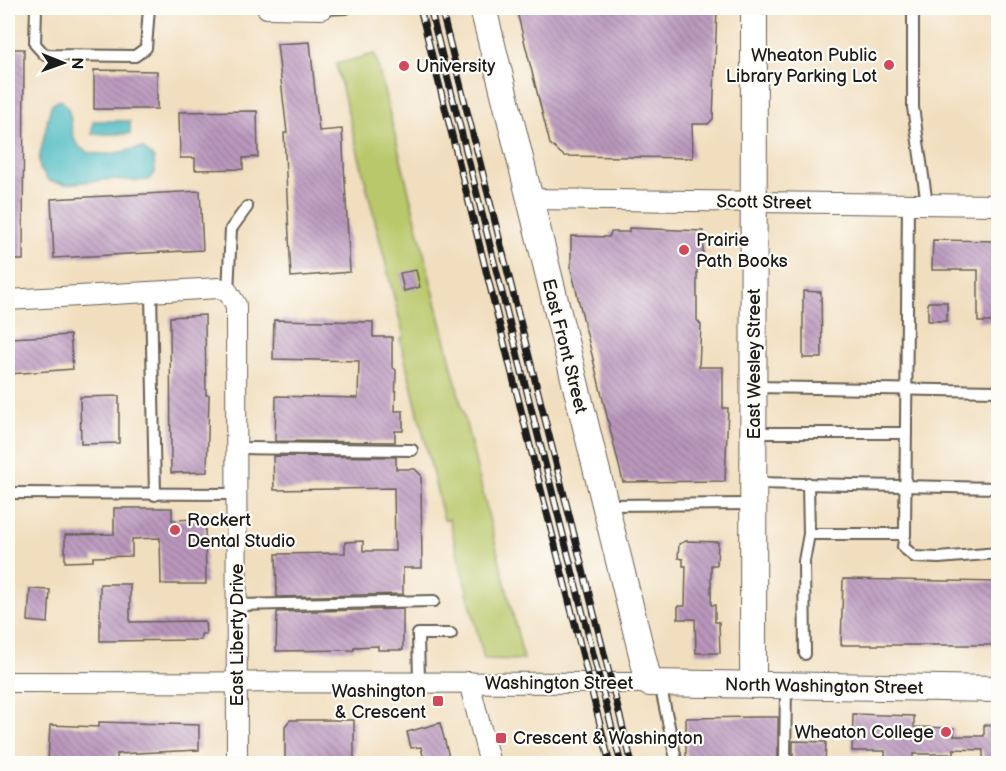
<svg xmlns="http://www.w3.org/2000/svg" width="1006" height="771" font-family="'Balsamiq Sans',sans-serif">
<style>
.park{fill:#b9c86a;stroke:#6a7243;stroke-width:1.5}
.water{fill:#4ab9c1;stroke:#336a6e;stroke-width:1.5}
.building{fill:url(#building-back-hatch)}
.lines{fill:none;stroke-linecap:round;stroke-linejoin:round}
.service-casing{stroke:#676055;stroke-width:14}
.minor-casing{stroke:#676055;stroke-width:22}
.tertiary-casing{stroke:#676055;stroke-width:28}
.service{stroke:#fff;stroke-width:10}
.minor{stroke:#fff;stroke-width:20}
.tertiary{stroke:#fff;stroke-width:26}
.rail-casing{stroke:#1c1c1c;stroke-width:7}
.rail{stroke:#fdfcf7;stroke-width:4.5;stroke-dasharray:14;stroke-linecap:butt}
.poi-dot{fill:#d1495b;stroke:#fdfcf7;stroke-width:2}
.labels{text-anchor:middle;stroke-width:4.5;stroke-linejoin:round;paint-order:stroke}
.poi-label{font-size:18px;fill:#1c1c1c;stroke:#fdfcf7;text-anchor:start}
.street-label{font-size:18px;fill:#1c1c1c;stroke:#fdfcf7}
</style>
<defs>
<pattern id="building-back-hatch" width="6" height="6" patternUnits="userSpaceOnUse" patternTransform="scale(1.5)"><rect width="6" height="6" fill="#ba97bd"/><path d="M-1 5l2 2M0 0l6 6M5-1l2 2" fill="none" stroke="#967a99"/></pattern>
</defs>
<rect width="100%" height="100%" fill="#fdfcf7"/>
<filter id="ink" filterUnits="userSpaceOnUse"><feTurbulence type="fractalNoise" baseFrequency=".0167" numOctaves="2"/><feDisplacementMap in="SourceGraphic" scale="12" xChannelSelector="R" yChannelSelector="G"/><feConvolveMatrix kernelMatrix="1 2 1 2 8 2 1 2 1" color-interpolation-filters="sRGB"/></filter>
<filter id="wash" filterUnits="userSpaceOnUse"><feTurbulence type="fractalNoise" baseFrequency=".008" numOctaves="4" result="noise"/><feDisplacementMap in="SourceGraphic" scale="24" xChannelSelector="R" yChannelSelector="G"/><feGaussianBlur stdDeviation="1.35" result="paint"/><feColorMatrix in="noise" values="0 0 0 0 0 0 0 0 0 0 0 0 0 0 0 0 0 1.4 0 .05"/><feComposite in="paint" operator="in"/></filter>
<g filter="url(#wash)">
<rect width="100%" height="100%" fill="#f1debe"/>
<path class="park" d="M375,54l149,606 -40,-1 -35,-140 -5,1 -44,-181 4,-2 -68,-273z"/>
<g class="water">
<path d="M60,100c22,13 -3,52 41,54 14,1 28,-5 42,-6l11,10 1,15 -7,7 -11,1 -24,-2 -47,5 -17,-3 -9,-12 -1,-9 12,-55z"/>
<path d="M93,121h37v13h-38z"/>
</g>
<g id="blocks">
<g class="building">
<path d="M516,8h201l-4,111 -5,5h-16l1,34 -129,-2 -14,-12z"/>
<path d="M310,42l9,89 23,-2 8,143 -59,5 -7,-144h3l-10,-89z"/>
<path d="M8,49h16l-1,211h-15z"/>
<path d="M94,70l63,1v38h-63z"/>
<path d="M257,111l1,46 -15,1v11l-48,1v-12h-15l-1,-46z"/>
<path d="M200,191l3,59 -149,8 -3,-59z"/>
<path d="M629,228l74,3v29l-6,1v59l4,5 -2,42h24v41h5l-3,73 -102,1 -52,-213v-33l38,1 2,-5h18z"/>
<path d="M933,240l66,1v81h-21v-52h-46z"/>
<path d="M416,270l4,17 -16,4 -4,-18z"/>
<path d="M803,291l18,1 1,66h-19z"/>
<rect x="928" y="302" width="19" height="19"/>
<path d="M205,315l1,80h3l-2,77 -36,1 -1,-156z"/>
<path d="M274,320l99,2v15h19v30l4,3 -1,41h8v20h-8v11l-120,-1 1,-45 82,2 1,-37 -86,-2z"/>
<path d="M70,335l3,34 -63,5 -1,-36z"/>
<path d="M119,396v47l-38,1 -1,-47z"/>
<path d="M273,456l123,1v12h19l6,6 1,93h-19v26l-126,3 -1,-43 69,-1v-11l18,-1v10h32l-1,-63 -120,2z"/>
<path d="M114,508h58v12l27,-1v3h6l1,62h-45l-1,-46 -28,1v17l-39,1v4l-28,1v-27l49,-1z"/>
<path d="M686,541l32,1 -1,23h-6v40h4v17h4l1,31h-24l-1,-34h-17v-13h7l1,-40h-3v-7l-5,-1 1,-14z"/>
<path d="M843,579l156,3v63h-158z"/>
<path d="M100,584h30v38l75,-1 1,13h-5v6l-101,1z"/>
<path d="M30,589l20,1 -2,33 -20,-2z"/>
<path d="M403,609v41h-25v-4l-24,1v3l-78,1 1,-39z"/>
<path d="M853,714l61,2v11l40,1v8h30v-11l15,1v38h-16v-14l-29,-1v5h-41v10h-28v-13h-33z"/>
<path d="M759,717h19v47h-92v-46z"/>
<path d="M290,720h64v44h-69v-38z"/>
<path d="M99,722l100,3v25l-82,4v9l-69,-2 2,-36 49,2z"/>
<path d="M440,723l11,41h-26l-4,-17 -10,1 -4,-16z"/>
<path d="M793,741l33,1 -1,22h-32z"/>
</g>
</g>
</g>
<g filter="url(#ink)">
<use href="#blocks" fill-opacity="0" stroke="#676055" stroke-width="1.5"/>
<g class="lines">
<defs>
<g id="service">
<path d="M36,8l-1,36 10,11 90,1 11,-8 3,-40"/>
<path d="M913,8v99l14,97"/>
<path d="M322,9l24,-1"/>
<path d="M228,292l3,-63 16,-22"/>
<path d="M151,293l4,202"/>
<path d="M754,387l244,4"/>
<path d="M754,433h152"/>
<path d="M236,448l176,2"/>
<path d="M754,483l244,5"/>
<path d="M808,483l1,51h96l-2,13 12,10 24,1 59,-5"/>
<path d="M8,493l229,1"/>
<path d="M604,505l149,-1"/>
<path d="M905,534l3,-331"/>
<path d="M238,605l196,-4"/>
<path d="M805,654l-1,-93 5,-27"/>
<path d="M419,682l-1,-48h33"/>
<path d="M660,684l17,80"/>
<path d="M785,764l1,-79"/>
</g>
<g id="minor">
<path d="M267,8l55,1"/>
<path d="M530,199l468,6"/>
<path d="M8,300l211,-12 9,4 8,13 1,459"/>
<path d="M8,682l641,1"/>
<path d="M469,682l21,82"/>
</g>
<g id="tertiary">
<path d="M483,8l166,675 349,6"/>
<path d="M753,685l1,-677"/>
</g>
</defs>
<use href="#service" class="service-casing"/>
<use href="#minor" class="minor-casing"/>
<use href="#tertiary" class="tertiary-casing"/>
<use href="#service" class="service"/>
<use href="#minor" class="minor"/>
<use href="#tertiary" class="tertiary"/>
<defs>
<g id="rail">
<path d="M420,8l190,756"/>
<path d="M430,8l191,756"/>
<path d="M441,8l191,756"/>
</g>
</defs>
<use href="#rail" class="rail-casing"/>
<use href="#rail" class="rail"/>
</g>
</g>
<g class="poi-dot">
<circle cx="889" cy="65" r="6"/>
<circle cx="404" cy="66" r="6"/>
<circle cx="684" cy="250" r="6"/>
<circle cx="175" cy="530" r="6"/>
<rect x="432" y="695" width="12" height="12" rx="3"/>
<circle cx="946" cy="732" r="6"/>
<rect x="495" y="732" width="12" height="12" rx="3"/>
</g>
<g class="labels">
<g class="poi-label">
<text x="877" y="61" text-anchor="end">Wheaton Public<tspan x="877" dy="21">Library Parking Lot</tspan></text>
<text x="416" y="72">University</text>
<text x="696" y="246">Prairie<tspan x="696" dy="21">Path Books</tspan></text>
<text x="187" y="526">Rockert<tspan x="187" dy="21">Dental Studio</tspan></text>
<text x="426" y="697" text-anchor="end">Washington<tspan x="426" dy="21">&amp; Crescent</tspan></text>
<text x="934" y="738" text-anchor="end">Wheaton College</text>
<text x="513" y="744">Crescent &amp; Washington</text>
</g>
<g class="street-label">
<text transform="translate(764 202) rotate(1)" y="6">Scott Street</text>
<text transform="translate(565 346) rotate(76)" y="6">East Front Street</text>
<text transform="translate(754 364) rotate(-90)" y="6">East Wesley Street</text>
<text transform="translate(237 635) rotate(-90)" y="6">East Liberty Drive</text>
<text x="559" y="689">Washington Street</text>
<text transform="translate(824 686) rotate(1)" y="6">North Washington Street</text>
</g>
</g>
<rect width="1006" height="771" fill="none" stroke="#fdfcf7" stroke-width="30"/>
<g transform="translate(63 63) rotate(91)" stroke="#fdfcf7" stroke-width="4.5" paint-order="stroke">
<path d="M0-4.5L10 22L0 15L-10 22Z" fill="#1c1c1c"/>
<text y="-9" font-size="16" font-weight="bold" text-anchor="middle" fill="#1c1c1c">N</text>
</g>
</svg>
